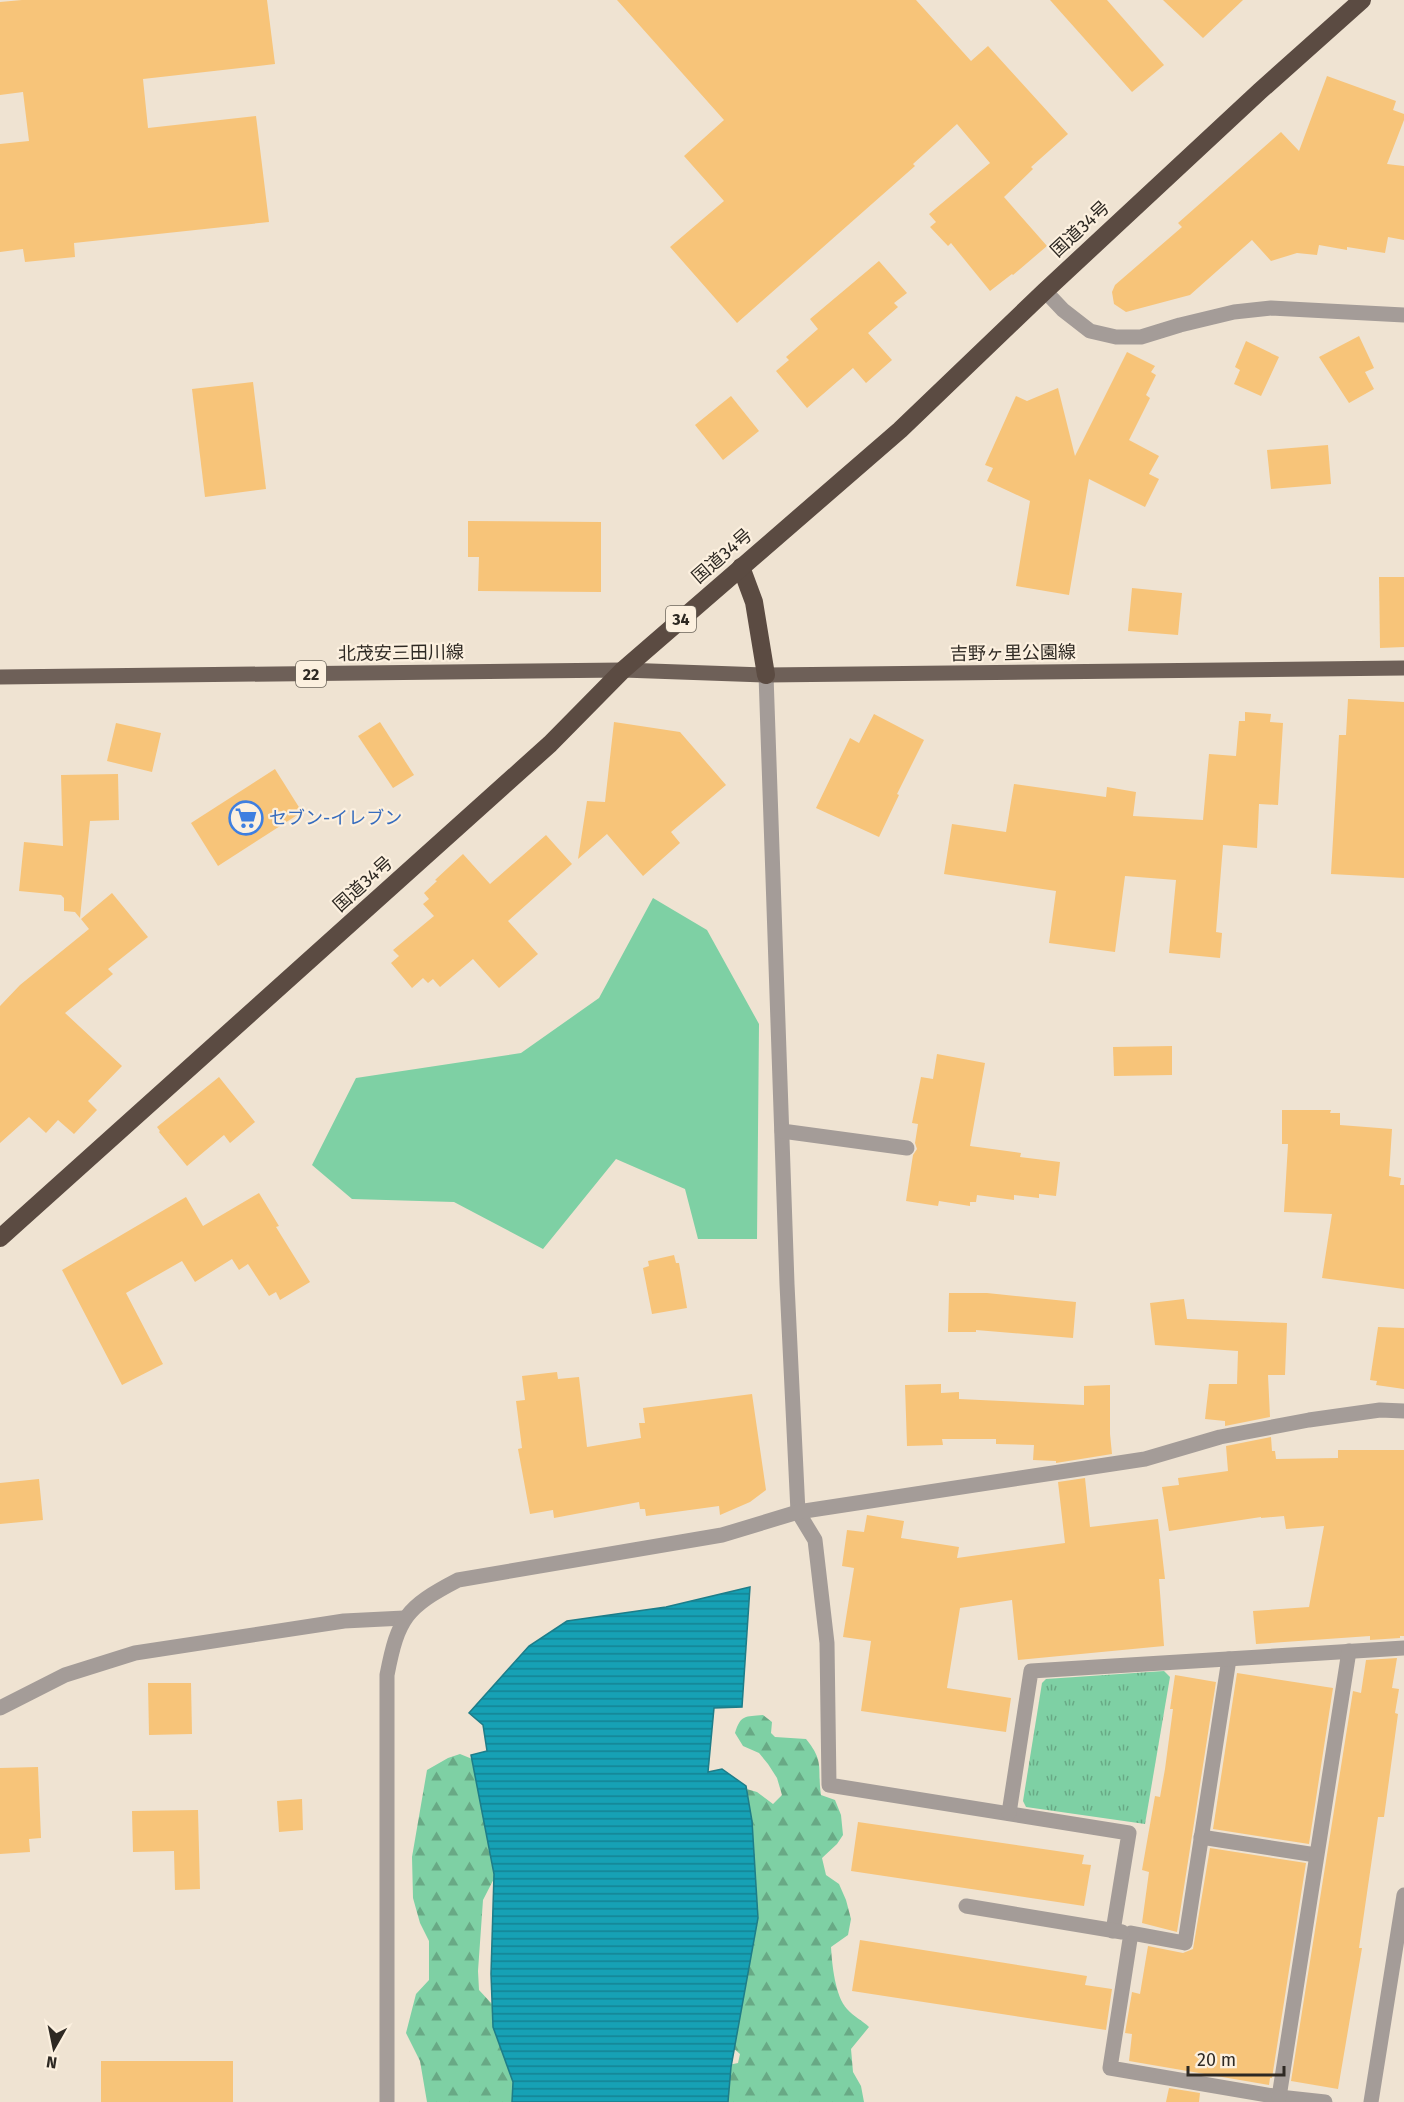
<svg xmlns="http://www.w3.org/2000/svg" width="1404" height="2102" font-family="'Fira Sans','Noto Sans JP',sans-serif">
<style>
.grass{fill:#7ed0a4}
.forest{fill:url(#forest-firs)}
.park{fill:url(#park-tufts)}
.water{fill:url(#water-rules);stroke:#1d7d89;stroke-width:1.5}
.building{fill:#f7c479}
.lines{fill:none;stroke-linecap:round;stroke-linejoin:round}
.minor{stroke:#a49c98;stroke-width:15}
.major{stroke:#6e6058;stroke-width:15}
.highway{stroke:#5b4b42;stroke-width:18}
.labels{text-anchor:middle;stroke-width:4.5;stroke-linejoin:round;paint-order:stroke}
.shield{fill:#fcf0df;stroke:#6c655b;stroke-width:1.5}
.shield-label{font-size:16px;font-weight:bold;fill:#2e2923}
.street-label{font-size:18px;fill:#2e2923;stroke:#fcf0df}
.shop-label{font-size:18px;fill:#366cbe;stroke:#fcf0df;text-anchor:start}
</style>
<defs>
<pattern id="forest-firs" width="22" height="20" patternUnits="userSpaceOnUse" patternTransform="scale(1.5)"><rect width="22" height="20" fill="#7ed0a4"/><path d="M5 1l3.5 6h-7zM16 11l3.5 6h-7z" fill="#68a985"/></pattern>
<pattern id="park-tufts" width="24" height="20" patternUnits="userSpaceOnUse" patternTransform="scale(1.5)"><rect width="24" height="20" fill="#7ed0a4"/><path d="M3 7l-1-3M5 7V3M7 7l1-3M15 17l-1-3M17 17v-4M19 17l1-3" fill="none" stroke="#68a985"/></pattern>
<pattern id="water-rules" width="6" height="5" patternUnits="userSpaceOnUse" patternTransform="scale(1.5)"><rect width="6" height="5" fill="#16a1b5"/><path d="M0 2.5h6" fill="none" stroke="#148393"/></pattern>
</defs>
<rect width="100%" height="100%" fill="#efe3d2"/>
<path class="grass" d="M653,898l54,32 52,94 -2,215h-59l-13,-50 -69,-30 -73,90 -89,-47 -102,-3 -40,-34 44,-87 165,-25 78,-55z"/>
<g class="forest">
<path d="M763,1715l9,7 -1,11 4,4 31,2c19,23 11,29 15,56l14,5 6,15 2,20 -6,9 -15,14 4,17 13,9 7,16 5,19 -3,16 -17,12c1,17 4,49 16,62 6,7 16,12 22,18l-18,22 2,23 8,14 3,16h-177l37,-36 14,-3 2,-9 -15,-13 11,-255 21,6 16,12 9,-9 -5,-17 -9,-14 -9,-11 -16,-7 -8,-13c6,-19 10,-16 28,-18z"/>
<path d="M460,1754l27,11 15,98 -19,37 -5,71 1,19 25,27 63,85h-140l-7,-41 -14,-28 10,-39 13,-14v-39l-9,-18 -7,-25 -1,-41 15,-87 21,-12z"/>
</g>
<path class="park" d="M1164,1671l6,6 -25,147 -119,-17 -3,-6 19,-118 4,-4z"/>
<path class="water" d="M750,1587l-8,120 -28,1 -6,64 14,-3 24,17 6,35 6,97 -27,149 -3,35h-216l1,-20 -20,-55 -2,-53 3,-100 -23,-119 16,-4 -4,-26 -14,-12 60,-67 38,-25 99,-14z"/>
<g class="building">
<path d="M22,0h245l8,64 -132,15 5,49 108,-12 13,106 -195,21 1,14 -50,5 -2,-13 -23,3v-108l29,-3 -6,-49 -23,3v-93z"/>
<path d="M617,0h299l55,61 17,-15 80,88 -37,33 2,2 -29,28 43,49 -34,29 -1,-1 -22,17 -39,-48 -3,3 -18,-19 6,-5 -7,-8 61,-51 -33,-39 -44,40 2,2 -178,157 -67,-76 54,-46 -40,-45 40,-36z"/>
<path d="M1050,0h57l57,65 -32,27z"/>
<path d="M1163,0h80l-40,38z"/>
<path d="M1327,76l69,25 -3,9 11,4v6l-17,44 17,2v74l-16,-3 -3,16 -38,-6v3l-28,-5 -2,10 -20,-2 -26,8 -19,-21 -62,55 -64,17 -12,-8 -2,-12 3,-7 67,-58 -4,-4 103,-91 18,19z"/>
<path d="M879,261l28,32 -13,10 4,4 -30,26 24,27 -26,23 -13,-15 -46,40 -31,-37 13,-11 -3,-3 32,-28 -8,-10z"/>
<path d="M1359,336l15,32 -9,4 9,17 -25,14 -30,-46z"/>
<path d="M1246,341l33,16 -18,39 -27,-12 6,-14 -5,-3z"/>
<path d="M1127,352l28,14 -4,6 5,3 -10,20 4,3 -21,42 30,16 -10,18 10,5 -14,28 -56,-28 -20,116 -53,-9 14,-85 -43,-20 6,-13 -8,-3 31,-69 11,5 31,-13 17,68z"/>
<path d="M253,382l13,107 -61,8 -13,-108z"/>
<path d="M731,396l28,35 -36,29 -28,-35z"/>
<path d="M1328,445l3,39 -60,5 -4,-39z"/>
<path d="M468,521l133,1v70l-123,-1 1,-34h-11z"/>
<path d="M1379,577h25v70l-24,1z"/>
<path d="M1132,588l50,5 -4,42 -50,-4z"/>
<path d="M1348,699l56,3v176l-73,-4 8,-139h7z"/>
<path d="M1245,712l26,2 -1,8 13,1 -5,82 -19,-1 -2,44 -34,-3 -7,87 6,1 -2,25 -51,-5 7,-73 -51,-4 -10,76 -66,-9 7,-52 -112,-17 8,-50 54,8 8,-48 92,13 1,-10 29,5 -3,24 70,4 6,-66 27,2 3,-35h6z"/>
<path d="M874,714l50,26 -27,54 2,1 -20,42 -63,-29 34,-70 9,5z"/>
<path d="M380,722l34,53 -21,13 -35,-52z"/>
<path d="M614,722l66,10 46,53 -55,47 9,11 -37,33 -36,-42 -29,25 9,-58 18,1z"/>
<path d="M116,723l45,10 -9,39 -45,-11z"/>
<path d="M275,769l27,43 -84,54 -27,-43z"/>
<path d="M118,774l1,46 -29,1 -10,97 -5,-6 -11,-1v-13l-3,-3 -42,-4 5,-49 39,4 -2,-71z"/>
<path d="M546,835l26,29 -64,57 30,33 -39,34 -26,-29 -33,28 -7,-8 -5,4 -5,-5 -11,10 -21,-25 8,-7 -6,-6 41,-34 -11,-12 6,-5 -5,-6 13,-12 -2,-1 28,-26 27,30z"/>
<path d="M112,893l36,44 -40,32 5,5 -48,39 57,53 -34,35 9,9 -23,24 -16,-14 -12,13 -17,-16 -29,26v-137l20,-21 69,-56 -8,-10z"/>
<path d="M1172,1046v29l-58,1 -1,-29z"/>
<path d="M937,1054l48,9 -15,83 51,7 -1,4 40,5 -4,34 -17,-2v4l-25,-3v5l-37,-5 -1,7h-6v4l-31,-5 -1,5 -32,-5 7,-46 4,-6 -2,-6 3,-19 -6,-1 9,-46 12,2z"/>
<path d="M219,1077l36,45 -25,21 -6,-8 -37,31 -28,-34 1,-1 -3,-4z"/>
<path d="M1282,1110h49l-1,3h10v12l52,4 -3,47 12,2 -1,7h4v104l-82,-11 10,-64 -48,-2 4,-68h-6z"/>
<path d="M259,1193l20,33 -3,1 34,55 -30,18 -4,-8 -7,4 -21,-32 -9,6 -7,-11 -37,23 -13,-21 -56,32 37,71 -41,21 -60,-115 124,-73 17,29z"/>
<path d="M674,1255l2,8h3l8,45 -35,6 -9,-46 6,-2 -1,-5z"/>
<path d="M949,1293h38l89,9 -3,36 -97,-8v2h-28z"/>
<path d="M1184,1299l3,20 100,4 -2,52h-17l2,42 -45,9v-5l-20,-2 4,-35h28l1,-33 -83,-6 -5,-42z"/>
<path d="M1378,1327l26,1v61l-28,-4 1,-4 -7,-1z"/>
<path d="M557,1372l1,7 21,-2 8,70 54,-9 -2,-15h6l-2,-15 109,-14 14,96 -16,12 -30,13 -1,-9 -73,10 -1,-7h-5l-1,-7 -85,16 -1,-8 -23,4 -12,-65 4,-1 -6,-47 9,-1 -3,-24z"/>
<path d="M941,1384v9l18,-1v7l125,6v-19l26,-1v49l2,20 -56,9v-2l-23,-1 1,-15 -38,-1v-5h-54l1,6 -36,1 -2,-61z"/>
<path d="M1271,1437l1,14h3l1,8 62,-1v-8h66v186h-4v2l-30,2v-4l-114,8 -3,-33 56,-4 15,-81 -38,3 -2,-13 -23,2v-1l-92,14 -7,-44 17,-2 -1,-7 50,-7 -2,-25z"/>
<path d="M1085,1478l5,49 68,-8 7,60h-6l5,67 -146,14 -6,-60 -52,8 -13,80 64,10 -5,34 -145,-21 10,-70 -28,-4 11,-69 -12,-2 5,-36 17,2 3,-17 37,6 -3,17 58,9 -2,11 108,-15 -7,-61z"/>
<path d="M39,1479l4,41 -43,4v-41z"/>
<path d="M1397,1658l-5,30 7,1 -4,24 3,1 -14,103h-6l-19,131h3l-24,141 -47,-8 62,-390 8,2 5,-33z"/>
<path d="M1237,1673l96,15 -24,156 -96,-15z"/>
<path d="M1175,1675l41,7 -39,250 -35,-9 7,-51 -7,-2 13,-74 5,1 5,-28 8,-60h-3z"/>
<path d="M148,1683h43l1,51 -43,1z"/>
<path d="M38,1767l3,71 -12,1 1,13 -30,2v-86z"/>
<path d="M302,1799l1,31 -24,2 -2,-31z"/>
<path d="M198,1810l2,79 -25,1 -1,-39 -41,1 -1,-41z"/>
<path d="M858,1822l226,33 -2,9 9,1 -7,41 -233,-35z"/>
<path d="M1210,1848l96,15 -34,215h-2l-1,7 -140,-24 3,-27 -7,-1 7,-41 8,2 8,-48 35,7 10,-4z"/>
<path d="M860,1940l227,36 -2,9 27,4 -6,41 -254,-39z"/>
<rect x="101" y="2061" width="132" height="41"/>
<path d="M1169,2088l31,5 -1,9h-33z"/>
</g>
<g class="lines">
<g class="minor">
<path d="M1045,291l18,19 27,21 26,6h25l39,-12 54,-13 37,-4 133,7"/>
<path d="M766,675l21,609 11,228 17,28 12,103 2,142 300,48 -16,98"/>
<path d="M782,1131l125,17"/>
<path d="M1229,1659l-44,284 -54,-10 -21,135 169,29 46,5"/>
<path d="M0,1708l65,-33 70,-22 209,-32 60,-3"/>
<path d="M1009,1813l22,-142 373,-23"/>
<path d="M1201,1837l115,18"/>
<path d="M966,1906l156,26"/>
<path d="M1279,2097l70,-446"/>
<path d="M387,2102v-427c11,-57 19,-68 71,-95l264,-45 76,-23 347,-53 75,-22 89,-17 71,-10 24,1"/>
<path d="M1371,2102l33,-207"/>
</g>
<path class="major" d="M0,677l623,-7 143,5 638,-7"/>
<g class="highway">
<path d="M741,567l13,35 12,73"/>
<path d="M0,1238l550,-494 73,-74 277,-240 145,-139 215,-200 102,-91"/>
</g>
</g>
<defs>
<symbol id="supermarket-ring" viewBox="-11 -11 22 22"><circle r="9.5" fill="#fcf0df" stroke="#3f7fe0" stroke-width="1.5"/><path d="M-6-5.5h2.5l.6 2H6L4.5 2H-2.5L-4.4-4H-6ZM-1.5 3.2a1.3 1.3 0 1 0 .1 0ZM3 3.2a1.3 1.3 0 1 0 .1 0Z" fill="#3f7fe0"/></symbol>
</defs>
<g fill-rule="evenodd">
<use href="#supermarket-ring" x="227" y="799" width="38" height="38"/>
</g>
<g class="labels">
<g class="shield">
<rect x="666" y="606" width="30" height="26" rx="4.5"/>
<rect x="296" y="661" width="30" height="26" rx="4.5"/>
</g>
<g class="shield-label">
<text x="681" y="625">34</text>
<text x="311" y="680">22</text>
</g>
<g class="street-label">
<text transform="translate(1080 229) rotate(-43)" y="6">国道34号</text>
<text transform="translate(722 556) rotate(-41)" y="6">国道34号</text>
<text transform="translate(401 653) rotate(-1)" y="6">北茂安三田川線</text>
<text transform="translate(1013 653) rotate(-1)" y="6">吉野ヶ里公園線</text>
<text transform="translate(363 884) rotate(-42)" y="6">国道34号</text>
</g>
<g class="shop-label">
<text x="269" y="824">セブン-イレブン</text>
</g>
</g>
<g transform="translate(54 2048) rotate(189)" stroke="#fcf0df" stroke-width="4.5" paint-order="stroke">
<path d="M0-4.5L10 22L0 15L-10 22Z" fill="#2e2923"/>
<text y="-9" font-size="16" font-weight="bold" text-anchor="middle" fill="#2e2923">N</text>
</g>
<path d="M1188 2066v9h96v-9" fill="none" stroke="#2e2923" stroke-width="3"/>
<text x="1197" y="2066" font-size="18" fill="#2e2923" stroke="#fcf0df" stroke-width="4.5" paint-order="stroke">20 m</text>
</svg>
